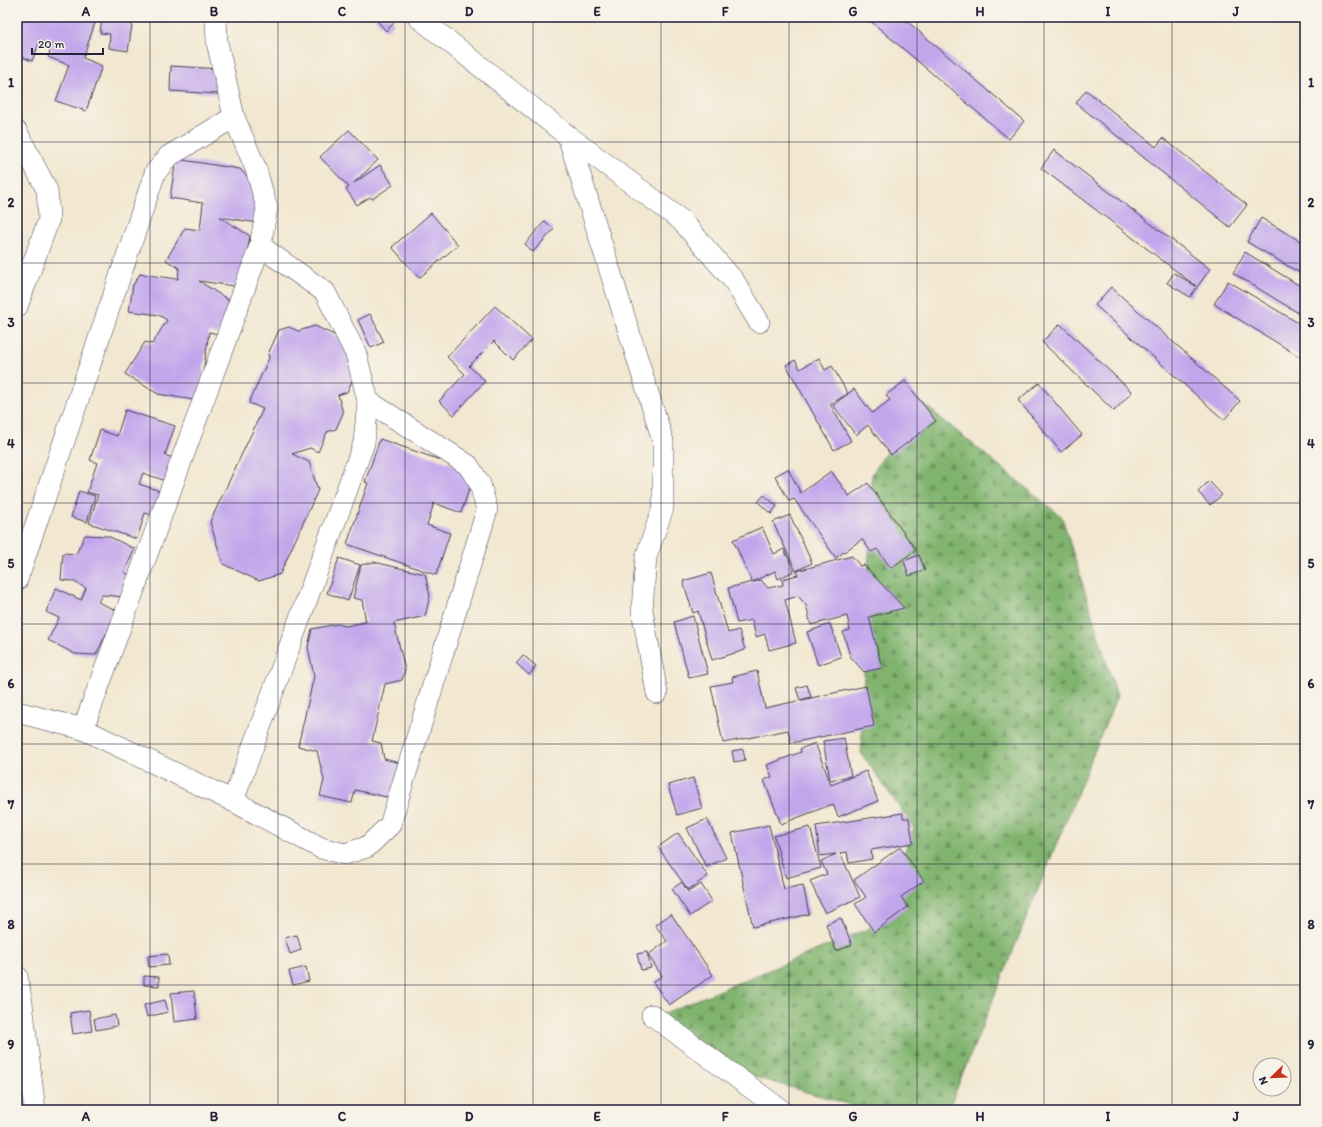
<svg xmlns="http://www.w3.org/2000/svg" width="1322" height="1127" font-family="Itim,sans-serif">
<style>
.forest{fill:url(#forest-firs);stroke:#516b54}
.building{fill:#c2a6ec}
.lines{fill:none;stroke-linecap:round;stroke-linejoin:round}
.minor-casing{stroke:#414051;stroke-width:22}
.minor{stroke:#fff;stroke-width:21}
.grid{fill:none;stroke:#22223b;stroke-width:1;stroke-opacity:0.55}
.neatline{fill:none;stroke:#22223b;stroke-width:1.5}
.grid-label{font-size:13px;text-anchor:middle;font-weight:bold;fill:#22223b}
</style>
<defs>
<pattern id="forest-firs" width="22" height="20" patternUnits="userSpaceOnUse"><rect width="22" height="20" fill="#80b46e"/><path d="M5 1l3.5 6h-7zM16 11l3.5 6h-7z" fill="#68925c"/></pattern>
</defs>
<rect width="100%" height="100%" fill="#f7f3e8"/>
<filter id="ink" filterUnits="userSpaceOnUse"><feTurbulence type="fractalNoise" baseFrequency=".025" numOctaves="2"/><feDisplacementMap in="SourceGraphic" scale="8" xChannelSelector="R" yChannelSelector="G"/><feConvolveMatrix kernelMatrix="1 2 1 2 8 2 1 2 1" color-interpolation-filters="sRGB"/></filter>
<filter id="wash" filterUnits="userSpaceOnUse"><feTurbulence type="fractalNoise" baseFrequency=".012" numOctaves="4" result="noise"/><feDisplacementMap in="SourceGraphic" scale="16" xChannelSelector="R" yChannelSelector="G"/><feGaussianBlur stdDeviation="0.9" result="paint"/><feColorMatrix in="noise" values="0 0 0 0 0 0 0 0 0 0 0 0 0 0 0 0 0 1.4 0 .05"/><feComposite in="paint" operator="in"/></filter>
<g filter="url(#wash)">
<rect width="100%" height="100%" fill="#f2e7d0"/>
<path class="forest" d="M920,401l142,116 55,179 -169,414h-80l-120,-35 -88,-60 215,-89 39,-98 -53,-75 11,-279z"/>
<g id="blocks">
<g class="building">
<path d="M20,17h77l-14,41 19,8 -16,45 -30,-10 13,-36 -21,-8 4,-12 -12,-4 -8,20 -15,-6v-29z"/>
<path d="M102,17l31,2 -5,32 -19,-3 1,-14 -10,-1z"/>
<path d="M374,17h15l5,6 -8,8z"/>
<path d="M866,17h36l122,104 -15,18z"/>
<path d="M171,66l50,3 -2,25 -49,-3z"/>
<path d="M1086,90l70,57 7,-9 84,67 -17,22 -154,-124z"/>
<path d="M349,130l29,30 -24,23 26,-18 13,20 -21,14 -2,-2 -13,8 -11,-16 3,-2 -29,-30z"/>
<path d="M1054,150l156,119 -20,28 -23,-14 7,-10 22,13 -155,-118z"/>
<path d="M176,159l64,10 18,19v35l-38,-6 30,19 -9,51 -42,-6 34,22 -15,31 -9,-2 -10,69 -41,-7 -33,-20 20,-32 7,2 15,-24 -8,-5 -30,-4 4,-26 7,-11 38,5 1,-11 -13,-8 19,-32 15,2 3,-27 -33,-5z"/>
<path d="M431,213l27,32 -39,33 -27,-31z"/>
<path d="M1261,218l44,26v32l-58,-34z"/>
<path d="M545,221l9,8 -21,23 -8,-8z"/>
<path d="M1245,252l60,37v28l-72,-44z"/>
<path d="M1228,281l77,46v33l-91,-56z"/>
<path d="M1111,287l129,114 -16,19 -129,-115z"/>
<path d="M495,306l37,34 -19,20 -19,-19 -25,25 16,15 -31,34 -15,-14 26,-27 -18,-17z"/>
<path d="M370,314l14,28 -13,6 -13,-28z"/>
<path d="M1060,324l72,68 -18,19 -72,-69z"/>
<path d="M315,326l34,16 11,21 -13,29 -9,3 5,18 -7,16 -9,3 -9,20 -8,-4 -18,6 17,8 9,28 -38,84 -21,7 -36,-17 -13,-42 53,-113 -14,-6 20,-45 -1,-4 11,-24 10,-3 9,4z"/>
<path d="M819,358l6,12 7,-4 16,28 -18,10 21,37 -17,9 -48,-85 9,-5 5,9z"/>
<path d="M905,381l31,40 -45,34 -23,-30 -12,10 -23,-30 21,-16 18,24 18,-13 -4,-5z"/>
<path d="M1039,383l43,52 -21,17 -43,-52z"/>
<path d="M125,410l50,16 -10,29 8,3 -7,23 -23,-8 -4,11 24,8 -8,24 -10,-3 -8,26 -48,-16 9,-28 -11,-3 10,-29 -7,-3 10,-30 17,6z"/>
<path d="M380,439l95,33 -14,41 -27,-10 -7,22 23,8 -14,42 -89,-31 21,-61 -3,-1z"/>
<path d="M788,469l13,24 30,-22 18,25 19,-13 48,67 -25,18 -14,-19 -6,3 -9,-13 -26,19 -42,-59 -5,2 -14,-25z"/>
<path d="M1209,481l13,14 -12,10 -12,-13z"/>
<path d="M79,491l16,5 -8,26 -16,-5z"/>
<path d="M764,495l13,11 -6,8 -13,-12z"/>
<path d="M790,515l22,48 -16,8 -23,-49z"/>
<path d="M762,527l12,27 10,-5 10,22 -16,8 -3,-8 -23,11 -19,-42z"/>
<path d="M85,535l23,1 27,13 -11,23 11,6 -9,19 -24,-2 -4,7 22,10 -4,22h-10l-10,21 -21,-1 -27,-14 11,-22 -13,-6 10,-24 25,12 5,-12 -14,-7 -11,-1 2,-27 13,1z"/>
<path d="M919,555l6,15 -16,6 -5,-15z"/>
<path d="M852,556l8,10 4,-1 40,43 -35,9 13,51 -18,4 -14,-16 -7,-24 7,-2 -3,-14 -36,9 -5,-20 -8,-9 -13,4 11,43 -27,7 -4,-16 -9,3 -4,-17 -15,3 -9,-35 33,-8 7,8 15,-3 -1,-6 16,-4 -1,-4z"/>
<path d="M339,558l21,7 -12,36 -21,-8z"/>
<path d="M374,562l51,12 5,22 -5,20 -31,7 11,47 -3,10 -17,4 -13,57 9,2 3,16 28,7 -8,35 -49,-11 -3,13 -32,-7 4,-16 -7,-29 -19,-5 16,-70 -6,-29 4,-18 25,-5 9,2 20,-4 -4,-22 -9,-2 8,-33z"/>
<path d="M711,573l17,60 11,-3 6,20 -33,10 -14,-49 -5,2 -10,-32z"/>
<path d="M693,616l15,58 -19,4 -15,-56z"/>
<path d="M830,624l11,33 -23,8 -11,-33z"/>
<path d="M523,655l13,11 -7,9 -13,-12z"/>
<path d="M757,671l8,37 101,-22 8,40 -83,17 -3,-13 -65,13 -12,-57 22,-4 -1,-5z"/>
<path d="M807,685l4,12 -11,3 -4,-12z"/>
<path d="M844,738l7,38 -21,4 -7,-39z"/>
<path d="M815,743l16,42 35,-14 12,30 -40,16 -5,-13 -52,20 -17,-44 8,-3 -5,-12 34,-13 -1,-3z"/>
<path d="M743,749l2,11 -11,2 -2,-11z"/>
<path d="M693,778l9,30 -25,7 -9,-30z"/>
<path d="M903,813v5h6l4,25 -42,7 1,9 -23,4 -2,-11 -7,1 20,44 -35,16 -15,-32 17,-7 -6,-13 15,-7 -16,2 -4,-30z"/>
<path d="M707,819l19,39 -20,9 -19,-39z"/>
<path d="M769,825l15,64 19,-4 6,29 -56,13 -21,-94z"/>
<path d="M810,827l11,41 -35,10 -12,-42z"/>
<path d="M678,833l30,43 -20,14 -30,-43z"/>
<path d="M900,847l24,34 -23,16 7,10 -34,25 -19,-28 11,-7 -12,-17z"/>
<path d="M682,882l6,10 13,-8 11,17 -22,15 -18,-27z"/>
<path d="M671,914l42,61 -44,30 -16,-23 9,-6 -14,-21 19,-14 -12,-16z"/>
<path d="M841,918l11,27 -16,6 -10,-27z"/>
<path d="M297,935l4,15 -11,4 -5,-16z"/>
<path d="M647,952l4,16 -10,2 -4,-16z"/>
<path d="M168,954l1,11 -20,2 -1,-11z"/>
<path d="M306,967l3,14 -16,4 -4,-14z"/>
<path d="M144,976l15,1v9l-15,-1z"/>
<path d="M194,991l3,28 -23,3 -3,-29z"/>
<path d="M165,1000l3,12 -21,5 -3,-12z"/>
<path d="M89,1010l3,21 -19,3 -3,-21z"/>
<path d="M115,1015l2,11 -21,4 -2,-11z"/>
<path d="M17,1077l4,16 -4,2z"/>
</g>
</g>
</g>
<g filter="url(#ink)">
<use href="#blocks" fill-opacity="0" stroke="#414051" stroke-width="1"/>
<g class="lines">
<defs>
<g id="minor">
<path d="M418,17l150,119 95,305v67l-17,49 -4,53 15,83"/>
<path d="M17,132l30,58 2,29 -32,88"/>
<path d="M568,136l113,84 53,61 25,41"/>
<path d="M17,580l138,-407 14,-17 65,-39"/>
<path d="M17,712l66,17 150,72 88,47 24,6 22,-7 23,-22 97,-315 -7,-26 -12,-19 -100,-64"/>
<path d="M83,729l177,-483 7,-38 -11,-39 -22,-52 -17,-75 -1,-25"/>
<path d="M233,801l131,-358 4,-42 -12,-47 -31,-62 -65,-46"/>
<path d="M17,976l5,27 13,107"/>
<path d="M652,1015l129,95"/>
</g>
</defs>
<use href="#minor" class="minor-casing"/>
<use href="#minor" class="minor"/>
</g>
</g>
<path class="grid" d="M150,17v1093M278,17v1093M405,17v1093M533,17v1093M661,17v1093M789,17v1093M917,17v1093M1044,17v1093M1172,17v1093M17,142h1288M17,263h1288M17,383h1288M17,503h1288M17,624h1288M17,744h1288M17,864h1288M17,985h1288"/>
<rect width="1322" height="1127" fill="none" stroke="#f7f3e8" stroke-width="44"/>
<g transform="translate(1272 1077) rotate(247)"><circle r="19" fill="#f7f3e8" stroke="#a29fa3"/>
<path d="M0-3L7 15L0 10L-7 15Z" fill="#c8321e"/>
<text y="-6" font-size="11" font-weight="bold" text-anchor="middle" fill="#22223b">N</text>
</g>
<path d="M32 48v6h71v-6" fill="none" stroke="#22223b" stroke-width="2"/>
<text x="38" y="48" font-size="12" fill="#22223b" stroke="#f7f3e8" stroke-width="3" paint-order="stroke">20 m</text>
<rect x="22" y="22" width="1278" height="1083" class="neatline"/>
<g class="grid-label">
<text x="86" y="16">A</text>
<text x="214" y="16">B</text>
<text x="342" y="16">C</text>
<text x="469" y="16">D</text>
<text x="597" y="16">E</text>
<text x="725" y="16">F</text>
<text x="853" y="16">G</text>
<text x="980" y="16">H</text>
<text x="1108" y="16">I</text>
<text x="1236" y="16">J</text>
<text x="11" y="87">1</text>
<text x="1311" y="87">1</text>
<text x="11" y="207">2</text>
<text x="1311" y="207">2</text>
<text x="11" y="327">3</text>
<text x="1311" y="327">3</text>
<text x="11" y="448">4</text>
<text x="1311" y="448">4</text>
<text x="11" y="568">5</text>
<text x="1311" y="568">5</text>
<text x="11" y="688">6</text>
<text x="1311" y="688">6</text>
<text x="11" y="809">7</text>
<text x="1311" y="809">7</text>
<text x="11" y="929">8</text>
<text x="1311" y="929">8</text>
<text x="11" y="1049">9</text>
<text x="1311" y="1049">9</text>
<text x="86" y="1121">A</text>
<text x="214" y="1121">B</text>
<text x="342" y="1121">C</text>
<text x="469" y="1121">D</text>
<text x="597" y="1121">E</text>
<text x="725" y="1121">F</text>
<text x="853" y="1121">G</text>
<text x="980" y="1121">H</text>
<text x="1108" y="1121">I</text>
<text x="1236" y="1121">J</text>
</g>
</svg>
